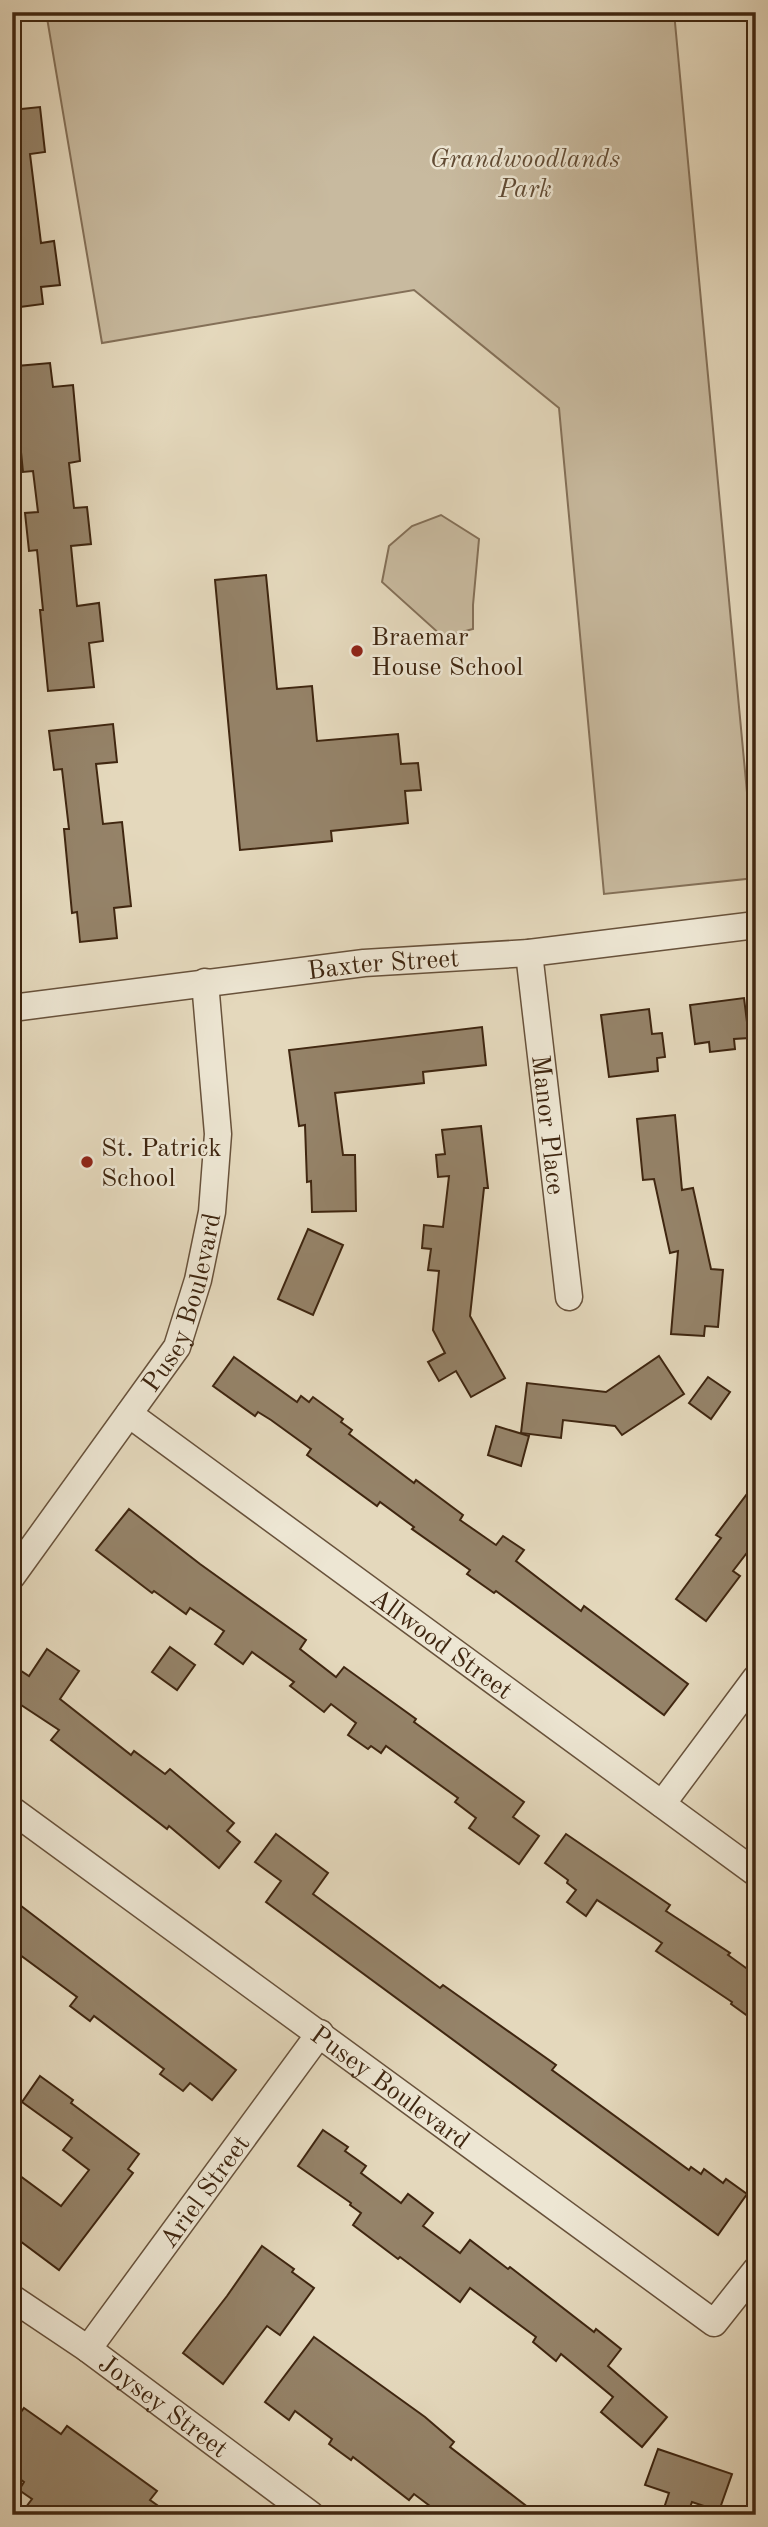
<svg xmlns="http://www.w3.org/2000/svg" width="768" height="2527" font-family="'Old Standard TT',serif">
<style>
.green{fill:#c8ba9f;stroke:#847058;stroke-width:2}
.building{fill:#958369;stroke:#3f2610;stroke-width:2}
.lines{fill:none;stroke-linecap:round;stroke-linejoin:round}
.minor-casing{stroke:#68523b;stroke-width:29}
.minor{stroke:#ede6d3;stroke-width:26}
.poi-dot{fill:#8f2418;stroke:#ede6d3;stroke-width:2.5}
.labels{text-anchor:middle;stroke-width:5;stroke-linejoin:round;paint-order:stroke}
.park-label{font-size:26px;font-style:italic;fill:#614b34;stroke:#ede6d3}
.poi-label{font-size:26px;fill:#3f2610;stroke:#ede6d3;text-anchor:start}
.street-label{font-size:26px;fill:#3f2610;stroke:#ede6d3}
</style>
<rect width="100%" height="100%" fill="#e4d8bc"/>
<filter id="stains"><feTurbulence type="fractalNoise" baseFrequency=".00286" numOctaves="4"/><feColorMatrix values="0 0 0 0 .2 0 0 0 0 .09 0 0 0 0 .02 0 0 0 .5 -.17"/></filter>
<radialGradient id="worn" r=".72"><stop offset=".6" stop-color="#630" stop-opacity="0"/><stop offset="1" stop-color="#630" stop-opacity=".3"/></radialGradient>
<g class="green">
<path d="M46,12h628l81,866 -151,16 -45,-486 -145,-118 -312,53z"/>
<path d="M441,515l38,24 -6,66v24l-30,8 -61,-55 7,-36 23,-20z"/>
</g>
<g class="building">
<path d="M40,107l5,45 -15,2 11,89 13,-2 6,44 -19,2 2,17 -31,4v-198z"/>
<path d="M50,363l3,24 20,-2 7,76 -11,2 5,45 13,-1 4,37 -20,2 6,60 22,-3 4,38 -14,2 5,44 -46,4 -8,-81h3l-6,-60 -8,1 -4,-38 13,-1 -5,-41 -10,1 -8,-80h5l-3,-26z"/>
<path d="M266,575l11,114 35,-3 5,55 81,-7 3,30 17,-1 3,27 -16,1 3,32 -77,8 1,10 -92,9 -25,-270z"/>
<path d="M113,724l4,38 -21,2 7,60 19,-2 9,84 -17,2 3,30 -37,4 -3,-30 -5,1 -8,-84h5l-7,-60 -8,1 -5,-39z"/>
<path d="M744,998l5,40 -15,1 1,10 -25,3 -1,-10 -14,2 -5,-39z"/>
<path d="M649,1009l3,25 10,-1 3,24 -8,1 1,13 -49,6 -8,-62z"/>
<path d="M482,1027l4,38 -63,7 1,11 -89,10 8,62h12l1,56 -44,1 -1,-31 -4,1 -2,-57 -6,1 -10,-76z"/>
<path d="M675,1115l7,75 11,-2 18,81 12,1 -5,57 -13,-1 -1,10 -33,-2 7,-83 -8,2 -16,-74 -11,1 -6,-61z"/>
<path d="M481,1126l7,62h-4l-14,128 35,62 -34,19 -15,-26 -17,10 -11,-19 17,-9 -12,-23 6,-59 -11,-1 3,-21 -9,-1 2,-23 19,2 6,-51 -11,1 -2,-22 9,-1 -3,-24z"/>
<path d="M308,1229l35,16 -30,70 -35,-16z"/>
<path d="M659,1356l25,38 -62,41 -7,-9 -52,-6 -2,18 -40,-5 6,-50 79,9z"/>
<path d="M234,1357l63,45 4,-6 8,6 4,-5 30,22 -2,3 11,8 -3,4 65,49 2,-3 47,35 -3,5 36,25 7,-9 21,14 -8,11 65,50 3,-5 104,78 -24,31 -168,-124 -2,2 -27,-19 3,-4 -58,-41 2,-2 -34,-25 -3,4 -70,-51 4,-6 -40,-29 -13,-8 -3,4 -42,-30z"/>
<path d="M708,1377l22,15 -19,27 -22,-16z"/>
<path d="M496,1426l33,10 -8,30 -33,-11z"/>
<path d="M756,1482v59l-23,30 7,5 -34,45 -30,-22 45,-61 -5,-3z"/>
<path d="M129,1509l71,55 106,76 -6,9 36,28 8,-10 72,52 -2,3 110,80 -11,15 26,19 -20,28 -50,-36 7,-10 -21,-16 3,-4 -72,-52 -5,7 -10,-7 -3,3 -20,-14 8,-12 -25,-19 -7,8 -34,-26 4,-4 -42,-30 -9,12 -28,-20 9,-13 -34,-23 -4,6 -32,-23 -2,2 -56,-43z"/>
<path d="M170,1647l25,18 -18,25 -25,-18z"/>
<path d="M47,1649l32,22 -19,28 71,56 3,-4 31,23 5,-5 64,54 -7,8 13,11 -21,26 -50,-42 -2,3 -116,-89 8,-10 -47,-31v-34l17,11z"/>
<path d="M276,1834l52,39 -15,21 127,94 3,-3 113,80 -4,5 137,100 2,-3 10,7 3,-5 19,14 3,-4 21,15 -29,41 -452,-333 15,-21 -26,-19z"/>
<path d="M566,1834l104,71 -4,6 64,42 -2,2 25,18 3,-3v52l-25,-18 1,-2 -76,-51 6,-8 -65,-43 -11,16 -19,-14 9,-12 -9,-7 1,-3 -23,-17z"/>
<path d="M12,1899l224,171 -24,30 -22,-17 -7,8 -23,-17 4,-5 -70,-53 -4,5 -20,-15 7,-9 -65,-48z"/>
<path d="M40,2076l33,24 -2,3 68,51 -11,15 5,4 -74,97 -47,-35v-65l49,36 28,-36 -26,-20 9,-12 -50,-36z"/>
<path d="M323,2130l25,17 -3,4 21,15 -5,7 40,30 7,-9 25,19 -10,13 37,27 10,-13 38,29 2,-2 84,65 2,-3 25,20 -13,17 59,51 -25,30 -41,-35 12,-15 -52,-43 -5,7 -23,-19 3,-5 -66,-49 -10,14 -60,-45 -2,2 -45,-34 8,-12 -11,-8 1,-2 -53,-37z"/>
<path d="M262,2246l32,23 -2,3 22,16 -34,47 -13,-9 -44,58 -40,-31 44,-57z"/>
<path d="M314,2337l111,80 29,25 -4,5 88,68h-91l-7,-6 -2,3 -24,-18 -5,6 -56,-43 -2,3 -22,-16 3,-5 -37,-28 -6,9 -24,-18z"/>
<path d="M24,2408l37,26 6,-8 90,65 -7,9 21,15h-151l12,-16 -13,-9 5,-8 -12,-9v-49z"/>
<path d="M658,2449l74,25 -13,37 -27,-9 -5,13 -23,-7 5,-15 -24,-8z"/>
</g>
<g class="lines">
<defs>
<g id="minor">
<path id="s1" d="M529,953l40,344"/>
<path id="s2" d="M12,1008l352,-45 165,-10 227,-28"/>
<path id="s3" d="M129,1414l627,459"/>
<path id="s4" d="M12,1576l165,-229 21,-67 14,-68 6,-78 -13,-152"/>
<path d="M662,1804l94,-126"/>
<path id="s5" d="M12,1810l702,513 42,-53"/>
<path id="s6" d="M12,2298l76,51 223,166"/>
<path id="s7" d="M88,2349l232,-316"/>
</g>
</defs>
<use href="#minor" class="minor-casing"/>
<use href="#minor" class="minor"/>
</g>
<g class="poi-dot">
<circle cx="357" cy="651" r="7"/>
<circle cx="87" cy="1162" r="7"/>
</g>
<g class="labels">
<g class="park-label">
<text x="525" y="167">Grandwoodlands<tspan x="525" dy="30">Park</tspan></text>
</g>
<g class="poi-label">
<text x="371" y="645">Braemar<tspan x="371" dy="30">House School</tspan></text>
<text x="101" y="1156">St. Patrick<tspan x="101" dy="30">School</tspan></text>
</g>
<g class="street-label">
<text dy="9" stroke="none"><textPath href="#s2" startOffset="374">Baxter Street</textPath></text>
<text dy="9" stroke="none"><textPath href="#s1" startOffset="173">Manor Place</textPath></text>
<text dy="9" stroke="none"><textPath href="#s4" startOffset="326">Pusey Boulevard</textPath></text>
<text dy="9" stroke="none"><textPath href="#s3" startOffset="388">Allwood Street</textPath></text>
<text dy="9" stroke="none"><textPath href="#s5" startOffset="469">Pusey Boulevard</textPath></text>
<text dy="9" stroke="none"><textPath href="#s7" startOffset="196">Ariel Street</textPath></text>
<text dy="9" stroke="none"><textPath href="#s6" startOffset="186">Joysey Street</textPath></text>
</g>
</g>
<rect width="768" height="2527" fill="none" stroke="#e4d8bc" stroke-width="42"/>
<rect x="14" y="14" width="740" height="2499" fill="none" stroke="#3f2610" stroke-width="3.5"/>
<rect x="21" y="21" width="726" height="2485" fill="none" stroke="#3f2610" stroke-width="2"/>
<rect width="100%" height="100%" filter="url(#stains)"/>
<rect width="100%" height="100%" fill="url(#worn)"/>
</svg>
